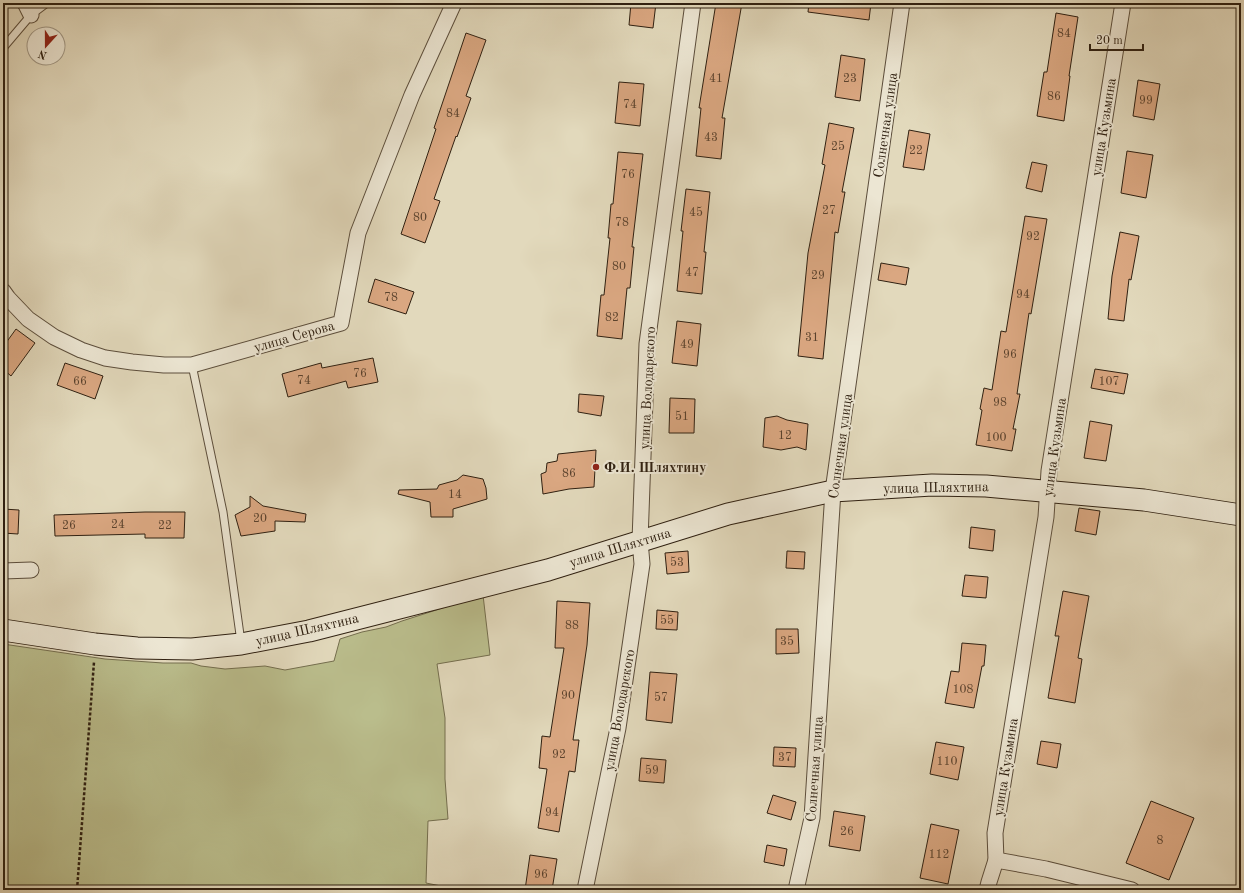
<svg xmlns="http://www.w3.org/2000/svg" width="1244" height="893" font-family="'Old Standard TT',serif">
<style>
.green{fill:#babd8c;stroke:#746e4e}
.building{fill:#daa781;stroke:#2f2011}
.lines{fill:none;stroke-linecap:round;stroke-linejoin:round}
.service-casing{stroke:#5c4e3c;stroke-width:9}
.minor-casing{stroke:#5c4e3c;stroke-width:17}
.secondary-casing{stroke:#2f2011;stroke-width:23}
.path{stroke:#2f2011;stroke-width:2.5;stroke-dasharray:3 2;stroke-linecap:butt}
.service{stroke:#ece6d3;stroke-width:7}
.minor{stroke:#ece6d3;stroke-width:15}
.secondary{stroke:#ece6d3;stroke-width:21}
.poi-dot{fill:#8f2418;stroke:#ece6d3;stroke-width:1.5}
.labels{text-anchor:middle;stroke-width:4;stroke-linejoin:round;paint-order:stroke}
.number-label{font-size:12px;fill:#5a422d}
.street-label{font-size:14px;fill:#2f2011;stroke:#ece6d3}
.poi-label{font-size:14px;font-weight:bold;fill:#2f2011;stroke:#ece6d3;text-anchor:start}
</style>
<rect width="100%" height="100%" fill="#e2d9bc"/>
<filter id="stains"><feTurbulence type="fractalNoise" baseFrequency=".005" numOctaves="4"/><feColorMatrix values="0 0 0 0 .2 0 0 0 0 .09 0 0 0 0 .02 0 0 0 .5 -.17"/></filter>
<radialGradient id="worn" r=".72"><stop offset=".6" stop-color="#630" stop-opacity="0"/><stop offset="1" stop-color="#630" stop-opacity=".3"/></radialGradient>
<path class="green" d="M483,595l7,60 -53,9 8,54v61l3,40 -20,2 -2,62 20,4v3h-443v-246l102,15 58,4h28l10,3 24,3 40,-3 20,4 49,-9 6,-22 22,-7 24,-5 16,-6z"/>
<g class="building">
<path d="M631,3h25l-3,25 -24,-3z"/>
<path d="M716,3h26l-20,115h3l-4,41 -25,-3 5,-48h-2z"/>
<path d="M809,3h62l-2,17 -61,-8z"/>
<path d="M1056,13l22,4 -9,59h1l-6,45 -27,-5 7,-44h3z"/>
<path d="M466,33l20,7 -20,56 5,2 -14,39 -1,-1 -22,63 6,2 -15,42 -24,-9 35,-105 -2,-1z"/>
<path d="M841,55l24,4 -5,42 -25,-4z"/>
<path d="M1138,80l22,4 -6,36 -21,-4z"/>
<path d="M619,82l25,2 -4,42 -25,-3z"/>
<path d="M829,123l25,5 -12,64h3l-7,41 -3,-1 -12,127 -25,-3 10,-103 17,-88 -3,-1z"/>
<path d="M909,130l21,4 -6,36 -21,-3z"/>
<path d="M1127,151l26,4 -7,43 -25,-5z"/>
<path d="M618,152l25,2 -11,93h2l-4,41h-3l-5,51 -25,-3 4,-41h3l6,-57h-2l3,-34h2z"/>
<path d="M1032,162l15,3 -5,27 -16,-4z"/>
<path d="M686,189l24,3 -6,60h2l-4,42 -25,-3 6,-60h-2z"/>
<path d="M1025,216l22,3 -16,95 -2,-1 -12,81h3l-7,35h3l-4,22 -36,-6 6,-35 -2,-1 4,-21 8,2 9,-59 5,1z"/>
<path d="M1120,232l19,4 -8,44 -2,-1 -5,42 -16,-2 4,-43z"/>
<path d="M881,263l28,5 -3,17 -28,-5z"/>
<path d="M375,279l39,13 -8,22 -38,-12z"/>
<path d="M677,321l24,3 -4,42 -25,-3z"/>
<path d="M16,329l19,14 -24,33 -8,-7v-22z"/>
<path d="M373,358l5,24 -30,6 -2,-7 -58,16 -6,-23 39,-11 1,5z"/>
<path d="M65,363l38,13 -8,23 -38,-14z"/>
<path d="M1095,369l33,5 -4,20 -33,-6z"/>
<path d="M579,394l25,2 -3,20 -23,-4z"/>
<path d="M670,398l25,1 -1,34h-25z"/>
<path d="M777,416l10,4 21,4 -2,26 -9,-3 -16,3 -18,-3 2,-29z"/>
<path d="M1090,421l22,4 -6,36 -22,-3z"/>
<path d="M596,450l-2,37 -25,2 -26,5 -2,-20 5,-2 1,-9 10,-2 1,-7z"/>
<path d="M463,475l20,4 3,9 1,11 -34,10v8h-22l-1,-15 -32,-8 1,-4 38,-1 2,-4 18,-5z"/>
<path d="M250,496l13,10 43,8 -1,8 -30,-1v10l-34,5 -6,-21 15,-8z"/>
<path d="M1079,508l21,3 -4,24 -21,-4z"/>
<path d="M3,509l16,1 -1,24 -15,-1z"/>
<path d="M145,512h40l-1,26h-39v-4l-90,2 -1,-21z"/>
<path d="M971,527l24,3 -2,21 -24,-3z"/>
<path d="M688,551l1,21 -22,2 -2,-21z"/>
<path d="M787,551l18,1 -1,17 -18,-1z"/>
<path d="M965,575l23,2 -2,21 -24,-2z"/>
<path d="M1063,591l26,5 -11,62 4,1 -7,44 -27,-5 11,-62h-4z"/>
<path d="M557,601l33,2 -3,42 -14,95h6l-4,32 -6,-1 -10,61 -21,-4 9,-59 -8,-1 3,-32 8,1 14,-89h-9z"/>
<path d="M657,610l21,2 -1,18 -21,-1z"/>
<path d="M776,629h22l1,24 -23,1z"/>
<path d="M962,643l24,2 -2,21h-2l-8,42 -29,-5 6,-32 8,1z"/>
<path d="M650,672l27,2 -5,49 -26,-3z"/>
<path d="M1041,741l20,3 -4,24 -20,-4z"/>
<path d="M936,742l28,5 -6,33 -28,-6z"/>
<path d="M774,747l22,1 -1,19 -22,-1z"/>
<path d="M641,758l25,2 -2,23 -25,-2z"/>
<path d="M773,795l23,7 -5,18 -24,-7z"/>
<path d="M1151,801l43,17 -25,62 -43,-17z"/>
<path d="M834,811l31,5 -5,35 -31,-5z"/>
<path d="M931,824l28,6 -11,54 -28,-6z"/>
<path d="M767,845l20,4 -3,17 -20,-4z"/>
<path d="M530,855l27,4 -5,31h-27z"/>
</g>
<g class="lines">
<defs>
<g id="service">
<path d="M3,48l28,-33 16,-12"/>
<path d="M192,365l31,147 18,130"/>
</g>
<g id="minor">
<path d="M25,3l6,12"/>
<path d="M3,291l5,7 20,21 26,18 27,13 24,8 27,4 32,3h28l149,-42 17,-90 54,-138 42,-92"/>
<path d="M3,571l28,-1"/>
<path d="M996,860l50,9 86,21"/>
<path d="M585,890l33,-162 24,-164 -2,-23 7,-197 46,-341"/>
<path d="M796,890l16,-72 21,-327 69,-488"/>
<path d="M987,890l2,-8 7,-22 -1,-27 51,-316 3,-46 74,-468"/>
</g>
<path id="secondary" d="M3,630l92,14 42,4 55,1 49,-5 68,-13 239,-61 180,-56 105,-23 99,-6 54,1 158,14 97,15"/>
</defs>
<use href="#service" class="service-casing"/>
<use href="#minor" class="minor-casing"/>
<use href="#secondary" class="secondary-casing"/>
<path class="path" d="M77,890l17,-228"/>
<use href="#service" class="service"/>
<use href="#minor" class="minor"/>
<use href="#secondary" class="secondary"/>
</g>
<circle class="poi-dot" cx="596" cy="467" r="4"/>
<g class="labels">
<g class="number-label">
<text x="1064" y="37">84</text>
<text x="716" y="82">41</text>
<text x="850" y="82">23</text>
<text x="1054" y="100">86</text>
<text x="1146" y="104">99</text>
<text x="630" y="108">74</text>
<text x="453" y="117">84</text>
<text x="711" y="141">43</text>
<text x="838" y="150">25</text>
<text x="916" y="154">22</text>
<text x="628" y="178">76</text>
<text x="829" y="214">27</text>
<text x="696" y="216">45</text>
<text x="420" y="221">80</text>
<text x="622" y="226">78</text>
<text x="1033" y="240">92</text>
<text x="619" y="270">80</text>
<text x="692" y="276">47</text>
<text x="818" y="279">29</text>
<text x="1023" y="298">94</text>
<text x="391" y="301">78</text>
<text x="612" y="321">82</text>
<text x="812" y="341">31</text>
<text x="687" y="348">49</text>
<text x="1010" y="358">96</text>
<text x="360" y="377">76</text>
<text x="304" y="384">74</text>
<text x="80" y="385">66</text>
<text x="1109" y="385">107</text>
<text x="1000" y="406">98</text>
<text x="682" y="420">51</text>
<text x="785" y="439">12</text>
<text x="996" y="441">100</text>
<text x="569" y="477">86</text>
<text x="455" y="498">14</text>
<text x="260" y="522">20</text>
<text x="118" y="528">24</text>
<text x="69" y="529">26</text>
<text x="165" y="529">22</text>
<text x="677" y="566">53</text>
<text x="667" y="624">55</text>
<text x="572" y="629">88</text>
<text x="787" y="645">35</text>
<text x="963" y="693">108</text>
<text x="568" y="699">90</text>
<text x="661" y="701">57</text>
<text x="559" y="758">92</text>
<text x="785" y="761">37</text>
<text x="947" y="765">110</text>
<text x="652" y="774">59</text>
<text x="552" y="816">94</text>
<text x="847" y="835">26</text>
<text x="1160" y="844">8</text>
<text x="939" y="858">112</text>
<text x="541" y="878">96</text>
</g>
<g class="street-label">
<text transform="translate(885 125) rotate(-82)" y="5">Солнечная улица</text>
<text transform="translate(1103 127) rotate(-81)" y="5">улица Кузьмина</text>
<text transform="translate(294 336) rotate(-16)" y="5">улица Серова</text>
<text transform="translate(647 388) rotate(-87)" y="5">улица Володарского</text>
<text transform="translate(840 446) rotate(-82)" y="5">Солнечная улица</text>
<text transform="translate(1054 447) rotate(-82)" y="5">улица Кузьмина</text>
<text transform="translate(936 487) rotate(-1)" y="5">улица Шляхтина</text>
<text transform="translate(620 547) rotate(-17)" y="5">улица Шляхтина</text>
<text transform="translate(307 629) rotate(-13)" y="5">улица Шляхтина</text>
<text transform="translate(619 710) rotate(-80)" y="5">улица Володарского</text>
<text transform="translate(1005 767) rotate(-81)" y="5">улица Кузьмина</text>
<text transform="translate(814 769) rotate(-86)" y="5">Солнечная улица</text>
</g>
<g class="poi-label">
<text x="604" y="472">Ф.И. Шляхтину</text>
</g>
</g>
<rect width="1244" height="893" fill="none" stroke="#e2d9bc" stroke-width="16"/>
<rect x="4" y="4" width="1236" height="885" fill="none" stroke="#2f2011" stroke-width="2"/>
<rect x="8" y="8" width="1228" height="877" fill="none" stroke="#2f2011"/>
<g transform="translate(46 46) rotate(201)"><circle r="19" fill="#ece6d3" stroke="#a09785"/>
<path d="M0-3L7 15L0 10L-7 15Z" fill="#8f2418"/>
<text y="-6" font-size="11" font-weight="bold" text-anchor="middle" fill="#2f2011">N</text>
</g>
<path d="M1090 44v6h53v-6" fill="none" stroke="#2f2011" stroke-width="2"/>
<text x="1096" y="44" font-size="12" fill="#2f2011" stroke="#ece6d3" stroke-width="3" paint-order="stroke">20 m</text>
<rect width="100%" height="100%" filter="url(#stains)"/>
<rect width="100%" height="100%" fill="url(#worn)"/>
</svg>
